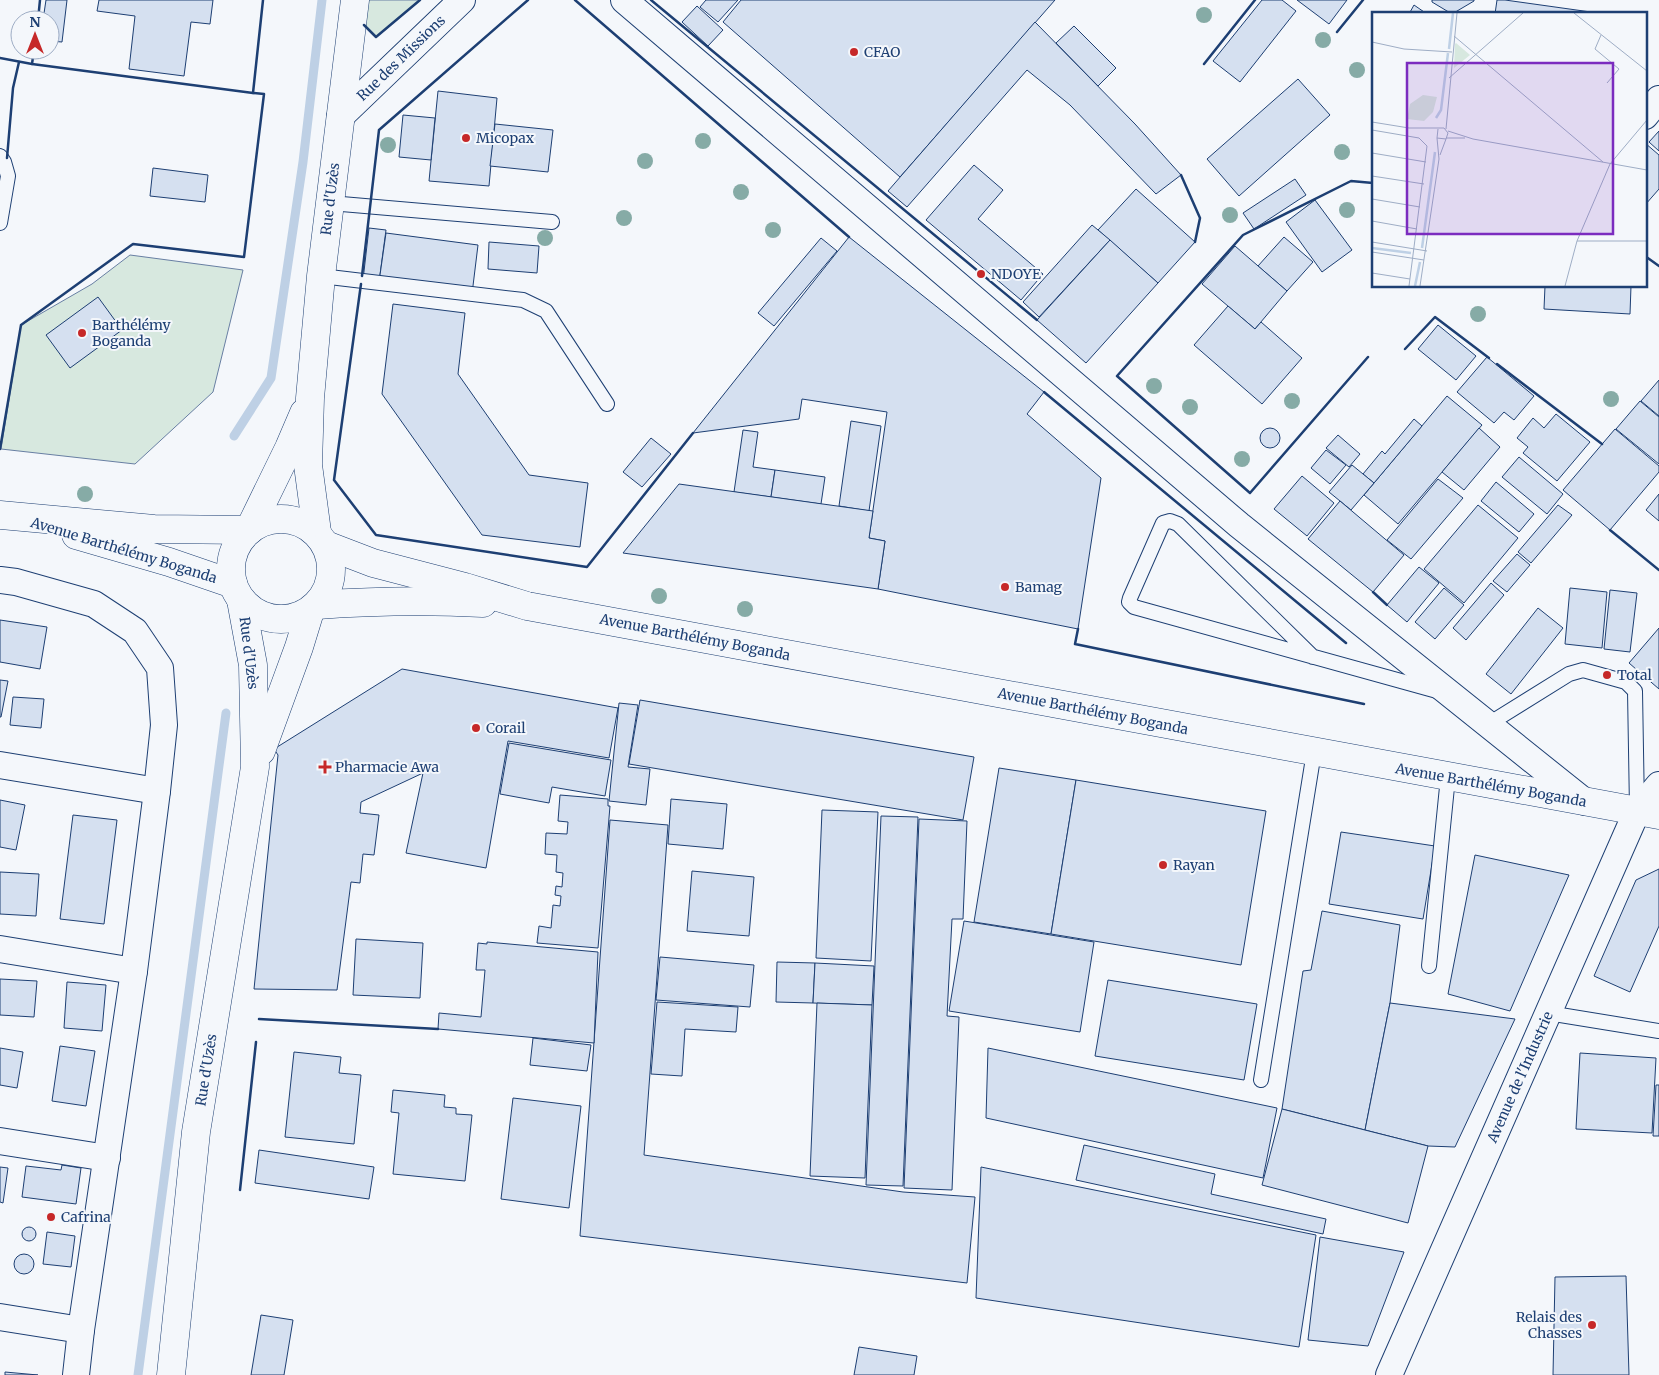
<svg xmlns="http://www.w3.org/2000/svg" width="1659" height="1375" font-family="Merriweather,serif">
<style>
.green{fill:#d7e8df;stroke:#687fa3}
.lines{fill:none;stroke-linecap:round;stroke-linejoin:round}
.stream{stroke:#bed0e5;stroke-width:9}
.building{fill:#d5e0f0;stroke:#1d3f73}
.service-casing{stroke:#1d3f73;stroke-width:16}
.minor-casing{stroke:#1d3f73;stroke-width:28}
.tertiary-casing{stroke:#1d3f73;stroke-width:29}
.primary-casing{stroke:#1d3f73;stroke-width:29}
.service{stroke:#f4f7fb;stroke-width:14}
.minor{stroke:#f4f7fb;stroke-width:26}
.tertiary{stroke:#f4f7fb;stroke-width:28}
.primary{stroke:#f4f7fb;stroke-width:28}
.wall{stroke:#1d3f73;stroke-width:2.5}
.tree{fill:#86aba6}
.poi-dot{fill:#c62828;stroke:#f4f7fb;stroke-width:2}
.labels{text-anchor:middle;stroke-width:4;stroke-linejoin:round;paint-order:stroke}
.poi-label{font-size:14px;fill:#1d3f73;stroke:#f4f7fb;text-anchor:start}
.street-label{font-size:14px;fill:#1d3f73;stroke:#f4f7fb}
.inset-river{fill:none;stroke:#bed0e5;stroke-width:2.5}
.inset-road{fill:none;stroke:#9eadc5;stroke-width:1}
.view{fill:#7b2cbf;fill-opacity:0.15;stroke:#7b2cbf;stroke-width:2.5}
.inset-edge{fill:none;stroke:#1d3f73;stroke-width:2.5}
</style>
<rect width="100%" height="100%" fill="#f4f7fb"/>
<g class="green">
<path d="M366,0h54l-44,37 -12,-11z"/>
<path d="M130,255l113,15 -30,122 -78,72 -134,-15 20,-124 71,-41z"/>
</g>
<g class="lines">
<g class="stream">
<path d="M234,436l37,-58 32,-216 19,-162"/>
<path d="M138,1375l88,-662"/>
</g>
</g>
<g class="building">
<path d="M46,0h21l-5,42 -12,-1v-21h-7z"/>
<path d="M99,0h114l-3,24 -19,-2 -7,54 -55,-7 6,-53 -38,-5z"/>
<path d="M706,0h32l-20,22 -18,-15z"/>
<path d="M741,0h314l-155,177 -177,-155z"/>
<path d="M1262,0h20l14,11 -56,71 -27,-21z"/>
<path d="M1297,0h50l-18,24z"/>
<path d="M1432,0h42v1l-22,13 -20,-12z"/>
<path d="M1497,0h8l100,14h-110z"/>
<path d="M1414,5l13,9h-18z"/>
<path d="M697,6l26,24 -15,16 -26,-24z"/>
<path d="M1035,22l100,102 46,51 -25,19 -86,-89 -43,-35 -120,137 -19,-16z"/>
<path d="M1074,26l42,42 -18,18 -42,-43z"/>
<path d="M1298,79l32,36 -91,81 -32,-37z"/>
<path d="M438,91l59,7 -8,88 -60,-5z"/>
<path d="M403,115l32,3 -4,42 -32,-3z"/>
<path d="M495,124l58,6 -5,42 -58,-6z"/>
<path d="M1659,131v20l-10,-9z"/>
<path d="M1645,143l14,12v34l-14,16z"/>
<path d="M974,165l29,25 -25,29 65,55 -22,26 -95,-80z"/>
<path d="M153,168l55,7 -3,27 -55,-6z"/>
<path d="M1295,179l11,16 -52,34 -11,-16z"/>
<path d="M1136,189l59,53 -37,41 -60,-53z"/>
<path d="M1315,200l37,50 -30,22 -36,-50z"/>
<path d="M1092,225l18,15 -71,77 -16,-15z"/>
<path d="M369,228l17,2 -7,52 -16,-2z"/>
<path d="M386,233l92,12 -6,49 -93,-12z"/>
<path d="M849,237l195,155 -17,22 74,64 -23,151 -200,-40 7,-48 -16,-3 18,-126 -85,-13 -3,20 -106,14z"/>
<path d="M1284,237l29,25 -26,29 -29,-25z"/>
<path d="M821,238l16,13 -63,75 -16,-13z"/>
<path d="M1110,240l48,43 -72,80 -49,-43z"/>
<path d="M489,242l50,4 -2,27 -49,-4z"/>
<path d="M1235,246l52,45 -32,38 -53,-45z"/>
<path d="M1545,286h86l-1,28 -86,-5z"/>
<path d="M98,297l24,33 -52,38 -24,-33z"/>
<path d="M393,304l72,9 -7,61 71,101 59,8 -8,64 -98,-12 -100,-141z"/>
<path d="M1228,306l27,23 6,-7 41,36 -40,46 -68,-59z"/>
<path d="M1438,325l38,31 -20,24 -38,-31z"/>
<path d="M1487,357l47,39 -20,24 -10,-8 -10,11 -37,-31z"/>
<path d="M1659,380v36l-18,-15z"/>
<path d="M1447,396l35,29 -84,99 -34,-29z"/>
<path d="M1640,401l19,16v47l-43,-35z"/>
<path d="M1556,414l34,28 -33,39 -34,-28 5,-6 -11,-9 16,-20 11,10z"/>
<path d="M1414,419l8,7 -48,57 -11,-9 19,-23 3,3z"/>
<path d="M851,421l30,5 -12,85 -30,-5z"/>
<path d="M1479,428l21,19 -36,43 -22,-18z"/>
<circle cx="1270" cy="438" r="10"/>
<path d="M1615,429l44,37v6l-49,58 -47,-40z"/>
<path d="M743,430l15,2 -5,35 22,3 -4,27 -37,-5z"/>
<path d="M1338,435l22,19 -11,13 -23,-19z"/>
<path d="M651,438l20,16 -29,33 -19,-15z"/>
<path d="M1326,450l20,15 -16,19 -19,-16z"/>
<path d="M1519,457l44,37 -16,20 -45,-37z"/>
<path d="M1352,465l22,18 -23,27 -22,-18z"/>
<path d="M775,470l50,7 -4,27 -50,-7z"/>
<path d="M1302,476l32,27 -27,33 -33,-27z"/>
<path d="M1438,479l25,19 -52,61 -24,-19z"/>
<path d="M1496,482l38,32 -15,18 -38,-31z"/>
<path d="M679,484l194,27 -4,27 16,3 -7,48 -255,-36z"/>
<path d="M1659,494v27l-13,-11z"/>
<path d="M1340,501l64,54 -31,37 -65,-53z"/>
<path d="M1478,505l40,33 -54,65 -40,-34z"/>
<path d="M1558,505l14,10 -41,48 -13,-11z"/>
<path d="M1517,554l13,11 -23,27 -14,-11z"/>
<path d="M1419,567l20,16 -32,39 -20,-17z"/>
<path d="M1491,583l13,12 -38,45 -13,-12z"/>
<path d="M1444,588l20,17 -29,34 -20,-17z"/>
<path d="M1570,588l37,4 -5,56 -37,-4z"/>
<path d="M1610,590l27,3 -7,59 -26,-3z"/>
<path d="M1538,608l25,20 -52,66 -25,-20z"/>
<path d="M0,620l47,7 -7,42 -40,-7z"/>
<path d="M1659,628v61l-30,-26z"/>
<path d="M402,669l216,39 -9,50 -101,-17 -22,127 -80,-15 17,-80 -62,29 -1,11 19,2 -5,40 -11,-1 -3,29 -9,-1 -14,108 -83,-1 24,-234 -4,-6z"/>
<path d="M0,680l8,1 -7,36h-1z"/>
<path d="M13,697l31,2 -3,29 -31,-3z"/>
<path d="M640,700l334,57 -11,63 -334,-56z"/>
<path d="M619,703l19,2 -10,62 22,2 -4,36 -37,-4z"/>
<path d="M509,743l102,17 -6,36 -53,-9 -3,16 -49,-9z"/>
<path d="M999,768l77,12 -25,154 -77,-12z"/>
<path d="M1076,780l190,31 -25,154 -190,-31z"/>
<path d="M560,795l48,4v7h2l-12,142 -61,-5 2,-17 12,2 2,-23 7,1 1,-10 -6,-1 1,-9 6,1 1,-14 -7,-1 1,-17 -12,-1 1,-21 21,1 1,-12 -10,-1z"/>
<path d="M671,799l56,5 -4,45 -55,-5z"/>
<path d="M0,800l25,5 -9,45 -16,-3z"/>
<path d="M822,810l56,2 -7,149 -55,-3z"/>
<path d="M73,815l44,5 -13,104 -44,-5z"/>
<path d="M881,816l37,1 -15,369 -37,-1z"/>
<path d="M919,819l48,2 -4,98h-11l-5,97 12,1 -7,173 -48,-2z"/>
<path d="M610,820l58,5 -24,330 259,37 72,5 -8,86 -387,-47z"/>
<path d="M1341,832l94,14 -12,73 -94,-15z"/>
<path d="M1475,855l94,20 -59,136 -62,-17z"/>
<path d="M1659,869v57l-29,66 -36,-16 42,-96z"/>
<path d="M692,871l62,6 -5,59 -62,-5z"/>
<path d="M0,872l39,2 -3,42 -36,-2z"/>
<path d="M1322,911l78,14 -10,78 -25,127 -83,-21 21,-138 8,-1z"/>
<path d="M964,921l130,21 -14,90 -131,-21z"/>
<path d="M356,939l67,4 -3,55 -67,-3z"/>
<path d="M487,942l111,10 -4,91 -156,-14 1,-16 42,4 4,-47h-9l2,-27 9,1z"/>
<path d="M660,957l94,8 -4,42 -94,-7z"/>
<path d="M777,962l38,1 -2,40 -37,-1z"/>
<path d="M815,963l59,3 -2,39 -59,-2z"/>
<path d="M0,979l37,2 -3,36 -34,-2z"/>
<path d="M1108,980l149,24 -13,76 -149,-24z"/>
<path d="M67,982l39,3 -4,46 -38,-3z"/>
<path d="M657,1002l81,5 -2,25 -51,-3 -3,47 -31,-2z"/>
<path d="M817,1003l55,2 -7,173 -55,-2z"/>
<path d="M1390,1003l125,16 -60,128 -27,-1 -63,-16z"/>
<path d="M533,1038l58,7 -4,26 -57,-6z"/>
<path d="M60,1046l35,5 -9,55 -34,-5z"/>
<path d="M0,1048l23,4 -6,36 -17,-3z"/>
<path d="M988,1048l289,60 -14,70 -277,-60z"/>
<path d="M294,1052l47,5 -2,16 22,2 -7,69 -69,-7z"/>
<path d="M1580,1053l76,5 -4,75 -76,-4z"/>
<path d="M1656,1085h3v51h-6z"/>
<path d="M393,1090l52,5 -1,12 12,1v6l16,1 -7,66 -72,-7 6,-61 -8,-1z"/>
<path d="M513,1098l68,8 -12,102 -68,-9z"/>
<path d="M1282,1109l146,37 -20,77 -146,-38z"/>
<path d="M1084,1145l131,29 -4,20 115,25 -3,15 -247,-54z"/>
<path d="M259,1150l115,17 -5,32 -114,-16z"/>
<path d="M62,1165l19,3 -5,36 -54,-7 4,-31 35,4z"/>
<path d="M0,1167l8,1 -5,35 -3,-1z"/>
<path d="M981,1167l335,68 -17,112 -323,-49z"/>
<circle cx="29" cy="1234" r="7"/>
<path d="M47,1232l28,4 -4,31 -28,-3z"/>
<path d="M1320,1237l84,15 -36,94 -60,-6z"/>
<circle cx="24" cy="1264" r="10"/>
<path d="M1626,1276l3,99h-76l2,-98z"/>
<path d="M261,1315l32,5 -9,55h-33z"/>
<path d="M859,1347l58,9 -3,19h-60z"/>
<path d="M5,1372l33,3h-33z"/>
</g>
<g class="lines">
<defs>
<g id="service">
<path d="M0,156l4,6 4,14 -8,47"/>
<path d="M330,203l222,19"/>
<path d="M321,276l202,24 23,11 61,93"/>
<path d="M1313,657l-135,-133 -8,-3 -7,2 -33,75 -1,4 5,5 303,84"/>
<path d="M1487,725l82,-51 14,-4 43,12 9,9 2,118"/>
<path d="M1429,966l19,-189"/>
<path d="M1548,1013l111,18"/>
<path d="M1261,1080l53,-328"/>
</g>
<g id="minor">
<path d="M624,0l615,525 346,277"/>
<path d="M1645,116l14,-17"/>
<path d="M340,117l122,-117"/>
<path d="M0,580l16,2 78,22 41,27 25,37 4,57 -7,66 -23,180 -53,359 -5,45"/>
<path d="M0,765l157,26"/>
<path d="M0,949l134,22"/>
<path d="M0,1141l107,17"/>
<path d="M0,1317l81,13"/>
<path d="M1389,1375l248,-564 22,-26"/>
</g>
<g id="tertiary">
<path d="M249,530l40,-82 15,-35"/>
<path d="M317,532l-9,-67 2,-67 11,-122 34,-276"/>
<path d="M261,751l38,-104 11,-36"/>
<path d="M171,1375l25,-243 59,-365 -2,-102 -12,-65"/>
</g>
<g id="primary">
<path d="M0,515l154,14 95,1"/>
<circle cx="281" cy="569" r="50"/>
<path d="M76,535l93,27 64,22"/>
<path d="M326,545l47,18 92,24 62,19 1132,209"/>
<path d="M317,605c56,-4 111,-5 166,-2"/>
</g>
</defs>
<use href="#service" class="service-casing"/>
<use href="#minor" class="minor-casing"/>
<use href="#tertiary" class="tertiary-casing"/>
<use href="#primary" class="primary-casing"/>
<use href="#service" class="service"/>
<use href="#minor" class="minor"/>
<use href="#tertiary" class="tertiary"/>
<use href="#primary" class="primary"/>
<g class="wall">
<path d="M575,0l274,237"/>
<path d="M651,0l386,320"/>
<path d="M38,20l2,-20"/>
<path d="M364,25l12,12 44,-37"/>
<path d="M1337,32l26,-32"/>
<path d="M34,50l-2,14 221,29 10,-93"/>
<path d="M0,58l32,6"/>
<path d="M1204,64l51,-64"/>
<path d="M7,158l6,-70 6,-26"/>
<path d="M1181,175l19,43 -5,24"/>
<path d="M1645,256l14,10"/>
<path d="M362,276l17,-146 149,-130"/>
<path d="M361,284l-27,196 42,55 211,32 106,-134"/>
<path d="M1405,349l30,-32 54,41"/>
<path d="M1368,357l-118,136 -133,-117 126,-141 108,-54 22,2"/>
<path d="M1497,364l105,80"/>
<path d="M1044,392l302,251"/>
<path d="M0,449l21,-124 112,-81 111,13 20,-163 -11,-1"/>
<path d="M1610,530l49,40"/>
<path d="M1373,592l14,13"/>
<path d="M1078,629l-3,15 289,60"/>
<path d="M259,1019l179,10"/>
<path d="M240,1190l16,-148"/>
</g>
</g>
<g class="tree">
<circle cx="1204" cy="15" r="8"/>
<circle cx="1323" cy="40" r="8"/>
<circle cx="1357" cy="70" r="8"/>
<circle cx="703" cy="141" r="8"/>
<circle cx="388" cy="145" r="8"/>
<circle cx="1342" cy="152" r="8"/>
<circle cx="645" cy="161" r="8"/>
<circle cx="741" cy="192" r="8"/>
<circle cx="1347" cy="210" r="8"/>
<circle cx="1230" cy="215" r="8"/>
<circle cx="624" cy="218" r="8"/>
<circle cx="773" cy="230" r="8"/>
<circle cx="545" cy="238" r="8"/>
<circle cx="1478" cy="314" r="8"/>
<circle cx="1154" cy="386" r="8"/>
<circle cx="1611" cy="399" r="8"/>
<circle cx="1292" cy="401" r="8"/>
<circle cx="1190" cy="407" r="8"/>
<circle cx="1242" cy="459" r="8"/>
<circle cx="85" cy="494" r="8"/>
<circle cx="659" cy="596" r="8"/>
<circle cx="745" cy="609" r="8"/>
</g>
<g class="poi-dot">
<circle cx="854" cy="52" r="5"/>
<circle cx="466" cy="138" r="5"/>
<circle cx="981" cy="274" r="5"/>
<circle cx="82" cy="333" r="5"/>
<circle cx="1005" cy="587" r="5"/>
<circle cx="1607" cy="675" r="5"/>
<circle cx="476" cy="728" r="5"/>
<path d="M322.5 759.5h5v5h5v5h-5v5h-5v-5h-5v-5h5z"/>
<circle cx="1163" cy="865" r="5"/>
<circle cx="51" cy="1217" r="5"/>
<circle cx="1592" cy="1325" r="5"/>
</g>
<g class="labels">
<g class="poi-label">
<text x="864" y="57">CFAO</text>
<text x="476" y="143">Micopax</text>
<text x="991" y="279">NDOYE</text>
<text x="92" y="330">Barthélémy<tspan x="92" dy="16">Boganda</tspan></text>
<text x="1015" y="592">Bamag</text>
<text x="1617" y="680">Total</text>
<text x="486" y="733">Corail</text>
<text x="335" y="772">Pharmacie Awa</text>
<text x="1173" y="870">Rayan</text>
<text x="61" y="1222">Cafrina</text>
<text x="1582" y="1322" text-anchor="end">Relais des<tspan x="1582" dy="16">Chasses</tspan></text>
</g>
<g class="street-label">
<text transform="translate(401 58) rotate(-44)" y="5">Rue des Missions</text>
<text transform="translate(330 199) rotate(-83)" y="5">Rue d'Uzès</text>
<text transform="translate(124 550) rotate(17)" y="5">Avenue Barthélémy Boganda</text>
<text transform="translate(695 637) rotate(11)" y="5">Avenue Barthélémy Boganda</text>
<text transform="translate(249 653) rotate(83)" y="5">Rue d'Uzès</text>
<text transform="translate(1093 711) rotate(11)" y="5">Avenue Barthélémy Boganda</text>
<text transform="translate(1491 785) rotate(10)" y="5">Avenue Barthélémy Boganda</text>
<text transform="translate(206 1070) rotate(-81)" y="5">Rue d'Uzès</text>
<text transform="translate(1520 1077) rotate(-66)" y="5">Avenue de l'Industrie</text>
</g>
</g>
<g transform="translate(1372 12)">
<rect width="275" height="275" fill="#f4f7fb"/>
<path d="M84,31l14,12 -16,13 1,-24zM51,83l14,2 -4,15 -9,9 -17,-2 3,-15z" fill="#d7e8df"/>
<path class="inset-river" d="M77,37l4,-36M64,106l5,-8 7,-57M0,236l39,5M50,236l13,-96M43,274l5,-24"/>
<path class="inset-road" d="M202,1l73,58M229,23l-6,14 24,20 -12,14M82,24l149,126M0,30l32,7 48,3M77,66l74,-65M0,110l37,6h35l4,5 -2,6 -9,-1 1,-9M74,117l11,-116M0,118l47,8 8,8 -18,140M76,119l25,8 174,31M74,126h19M0,141l54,9M68,143l6,-16M0,164l52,8M0,187l48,8M0,209l45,8M205,229h70M0,230l55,9M0,240l52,8M0,261l38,6M48,274l19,-127 -2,-21M193,274l12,-45 33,-77 37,-44"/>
<path class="view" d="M35,51h206v171h-206z"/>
<rect width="275" height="275" class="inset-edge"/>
</g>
<g transform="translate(35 35)"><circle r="24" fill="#f4f7fb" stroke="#9eadc5"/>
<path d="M0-4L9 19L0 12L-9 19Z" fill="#c62828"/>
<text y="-8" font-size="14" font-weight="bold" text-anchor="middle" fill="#1d3f73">N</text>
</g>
</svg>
